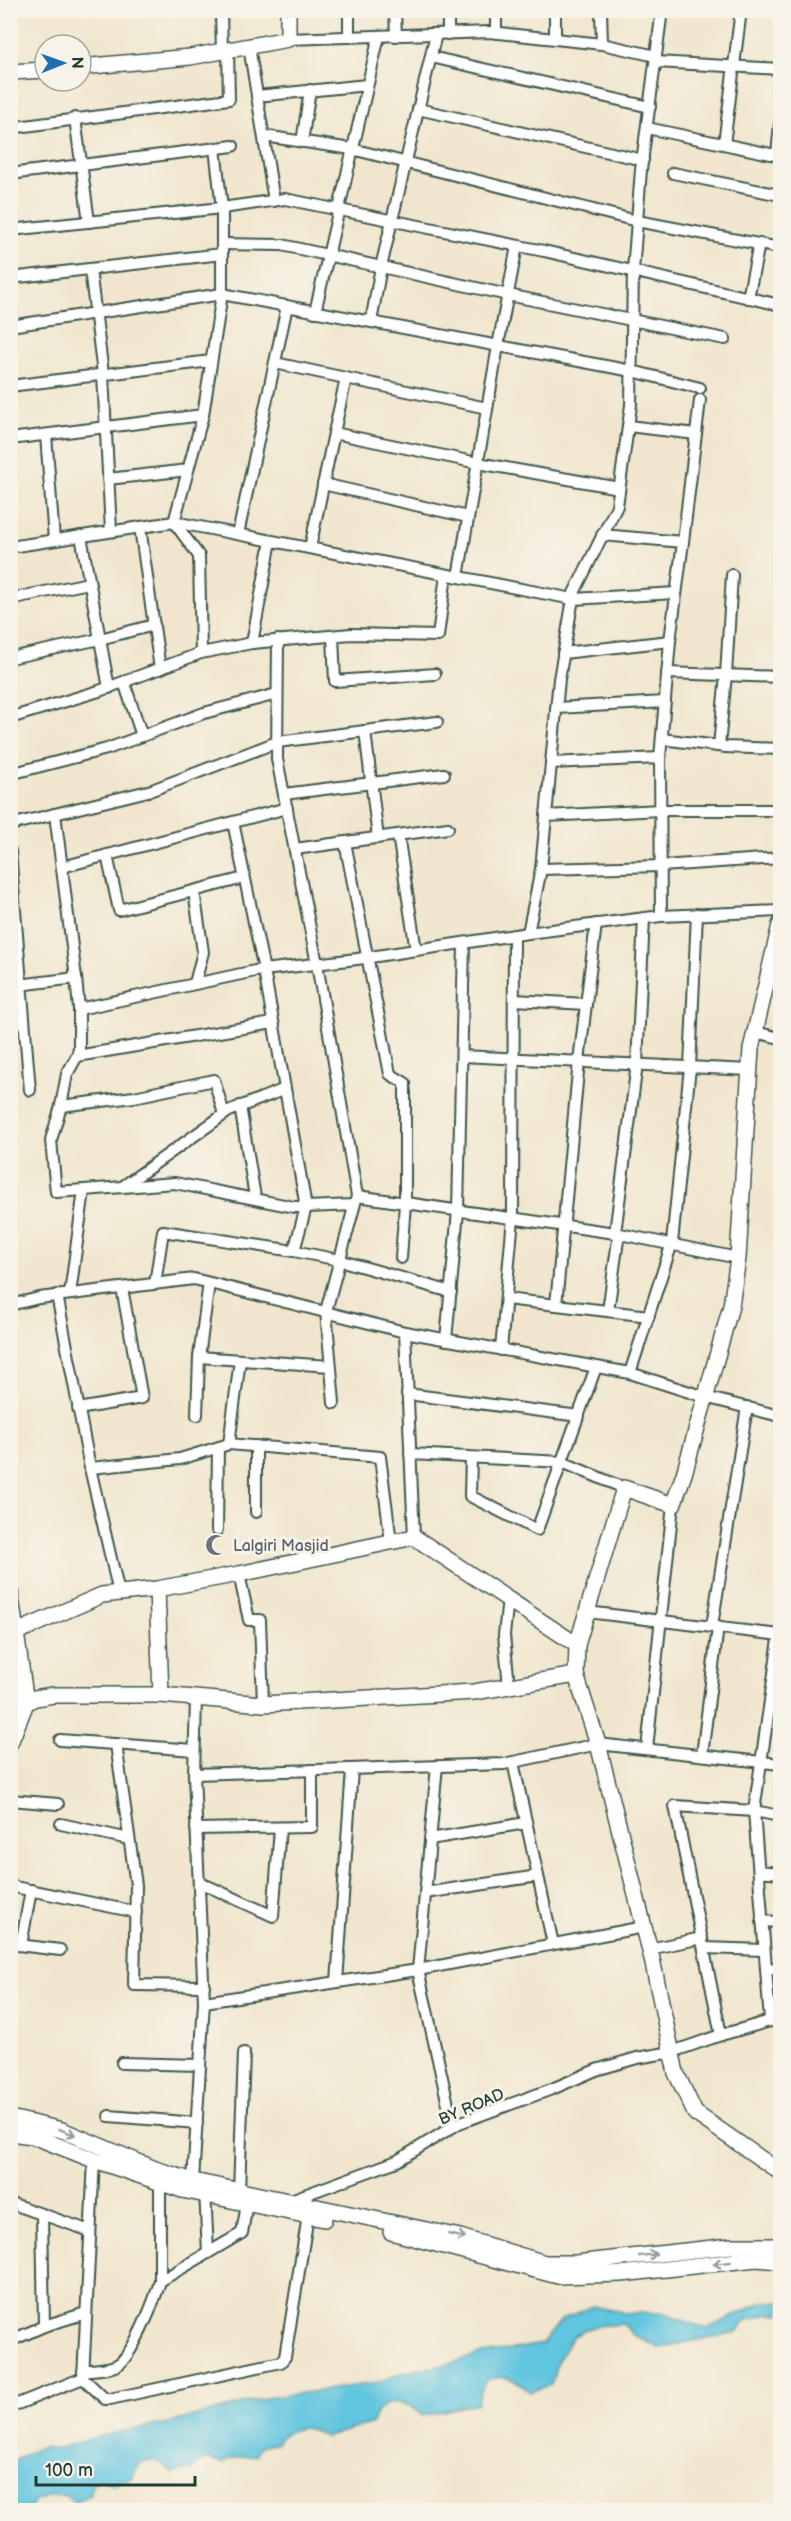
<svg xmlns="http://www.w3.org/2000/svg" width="791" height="2521" font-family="'Balsamiq Sans',sans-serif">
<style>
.water{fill:#61c5df;stroke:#40818a;stroke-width:1.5}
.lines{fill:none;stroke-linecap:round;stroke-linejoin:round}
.street-casing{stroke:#3e564b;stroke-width:14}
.secondary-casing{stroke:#3e564b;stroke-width:18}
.street{stroke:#fff;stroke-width:10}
.secondary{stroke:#fff;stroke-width:15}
.oneway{stroke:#8f9e9a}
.labels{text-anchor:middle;stroke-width:6;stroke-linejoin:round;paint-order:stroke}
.worship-label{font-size:16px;fill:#5b616d;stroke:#f7f3e8;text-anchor:start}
.street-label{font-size:16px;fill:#1f3d34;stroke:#f7f3e8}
</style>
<rect width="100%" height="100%" fill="#f7f3e8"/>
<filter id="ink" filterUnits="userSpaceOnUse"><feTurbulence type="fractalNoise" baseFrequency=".0167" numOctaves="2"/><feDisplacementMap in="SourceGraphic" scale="12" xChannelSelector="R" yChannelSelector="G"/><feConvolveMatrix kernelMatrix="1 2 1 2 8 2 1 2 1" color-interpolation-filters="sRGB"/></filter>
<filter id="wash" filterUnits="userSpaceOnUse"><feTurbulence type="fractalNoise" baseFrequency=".008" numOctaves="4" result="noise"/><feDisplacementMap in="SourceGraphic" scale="24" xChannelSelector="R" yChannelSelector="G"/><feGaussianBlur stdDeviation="1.35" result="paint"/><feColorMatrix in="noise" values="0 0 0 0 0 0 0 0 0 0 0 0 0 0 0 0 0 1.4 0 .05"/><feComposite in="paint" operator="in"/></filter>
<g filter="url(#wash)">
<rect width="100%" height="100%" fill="#f1e6cd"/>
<path class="water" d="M780,2301v13h-12l-23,7 -8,11 -78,16 -26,-13 -10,-11c-39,2 -50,4 -67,42 -2,6 -2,13 -5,19l-21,7c-14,-14 -24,-17 -42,-13l-8,12 -2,12 -56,13c-10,-13 -31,-19 -44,-6 -3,4 -5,10 -7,14 -16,3 -30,10 -46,13 -17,-13 -35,-12 -48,6l-18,4 -3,8 -27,4 -8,5 -13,-5 -11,4 -4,6 -21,4c-9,-12 -19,-16 -33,-10l-6,14 -20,8 -12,-5 -9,4 -1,11 -17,7 -9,-7 -14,1 -16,5 -5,9h-19v-46l19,-13 16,-4 7,3 43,-13 77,-15 93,-24 109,-15 27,-10 51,-10 24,-8 65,-11 19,-24 32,-14 34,7h35l45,16 56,-27z"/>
</g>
<g filter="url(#ink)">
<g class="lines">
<defs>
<g id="street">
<path d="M221,10l1,42"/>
<path d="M349,10v27"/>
<path d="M395,10l1,26"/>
<path d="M448,10v24"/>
<path d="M496,10v23"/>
<path d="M555,10v29"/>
<path d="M601,10l1,34 54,12"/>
<path d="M288,39l202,-7 112,12"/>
<path d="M249,46l25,155"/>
<path d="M431,57l219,50"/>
<path d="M656,62l124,7"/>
<path d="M257,96l110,-11"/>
<path d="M418,109l225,51"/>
<path d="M75,118l14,104"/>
<path d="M10,128l219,-29 -1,-49"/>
<path d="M647,128l133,28"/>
<path d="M264,136l88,13 285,72 143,27"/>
<path d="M302,142l8,-52"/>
<path d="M724,144l17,-134"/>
<path d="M777,155l3,-31"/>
<path d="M673,173l107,22"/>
<path d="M10,174l223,-28"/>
<path d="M10,230l212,-22 63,-9 259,52 236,54"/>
<path d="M222,244l60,1 226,50 217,44"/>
<path d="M90,269l13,105 8,157"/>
<path d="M10,278l212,-24"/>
<path d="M748,298l11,-54"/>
<path d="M315,312l64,-276"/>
<path d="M371,322l10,-55 55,-233"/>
<path d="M10,326l212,-32 410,77 68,17"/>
<path d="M275,363l212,45"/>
<path d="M10,386l201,-25"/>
<path d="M628,426l68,8"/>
<path d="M334,433l12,-55"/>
<path d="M46,435l8,105"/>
<path d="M10,439l193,-24 19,-121v-86l-7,-60"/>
<path d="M108,479l80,-9"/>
<path d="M323,484l145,33"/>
<path d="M140,527l20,142"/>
<path d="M238,534l49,-228"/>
<path d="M602,535l81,7 -13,99"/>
<path d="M81,536l28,152"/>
<path d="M683,542l17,-142"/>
<path d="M10,547l164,-25 399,77 103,-6"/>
<path d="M310,548l24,-115 144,30 141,25"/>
<path d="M458,577l40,-231 19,-100"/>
<path d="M10,599l79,-16"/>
<path d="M333,636l2,45 100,-7"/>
<path d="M278,640l-1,119 40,205 40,232 -31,115 8,92"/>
<path d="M252,643l19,-102"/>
<path d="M201,653l-2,-97 -25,-34 29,-107"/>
<path d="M563,653l107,-12 -10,117 1,158"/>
<path d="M10,658l90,-19 54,-14"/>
<path d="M667,673l113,4"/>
<path d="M124,682l18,54"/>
<path d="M556,708l109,-6"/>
<path d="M10,718l89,-27 102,-38 51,-10 99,-9 87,2 8,-61"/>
<path d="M365,731l13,107"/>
<path d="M662,739l64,8 54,2"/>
<path d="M719,746l7,-71 6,-100"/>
<path d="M551,763l109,-5"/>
<path d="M10,774l97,-25 97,-36 73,-19"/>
<path d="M284,794l160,-20"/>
<path d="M546,816l114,-6h120"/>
<path d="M233,822l31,148 42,237 48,-2"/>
<path d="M10,825l142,-35 125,-48 160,-20"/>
<path d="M398,835l18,115"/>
<path d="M345,842l45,232 15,9v120l-4,55"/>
<path d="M295,849l153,-21"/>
<path d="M10,851l20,239"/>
<path d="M107,855l12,55 125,-32"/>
<path d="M62,867l225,-59"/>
<path d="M541,869l120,-3 119,-8"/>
<path d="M194,891l9,61 -8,31"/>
<path d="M528,933l13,-64 18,-190 15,-86 43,-87 14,-101 2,-134 4,-50 4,-51 21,-160"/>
<path d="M76,978l3,31v39l-2,8 -10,18 -6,32 -10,34 5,52 28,-2"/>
<path d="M10,986l66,-8 -21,-164"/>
<path d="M514,1000l72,4"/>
<path d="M79,1009l176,-38 102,-12 171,-26 133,-17 119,-5"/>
<path d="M755,1032l25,6"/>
<path d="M77,1056l196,-33"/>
<path d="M462,1056l288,14"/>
<path d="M61,1106l73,-9 80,-17 10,34"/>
<path d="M240,1106l15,91"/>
<path d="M122,1187l107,-76 56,-22"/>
<path d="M357,1196l258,37 123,25"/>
<path d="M615,1233l22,-169 7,-146"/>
<path d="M294,1251l45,9 112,32"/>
<path d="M70,1294l14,-104 91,-7 119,24h12l-12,44 -131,-20 -8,53"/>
<path d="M57,1295l33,173"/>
<path d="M506,1299l143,17"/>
<path d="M10,1305l29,-7 155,-19 211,53 225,41 42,-130 18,-176 7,-153"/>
<path d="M556,1305l23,-244 17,-137"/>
<path d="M608,1311l11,-78"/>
<path d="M405,1332l9,205"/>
<path d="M446,1340l12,-129 6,-268"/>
<path d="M501,1350l12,-132 1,-283"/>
<path d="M199,1357l131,9"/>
<path d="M630,1373l75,24 75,19"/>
<path d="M407,1394l172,22"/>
<path d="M78,1409l64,-11 -20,-110"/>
<path d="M197,1415l2,-58 10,-74"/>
<path d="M229,1444l11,-84"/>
<path d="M410,1454l152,8 62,26"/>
<path d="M471,1458l-1,38 67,34 59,-163"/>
<path d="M256,1512v-66"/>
<path d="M217,1530l1,-82"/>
<path d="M239,1574l10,46h11l3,84"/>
<path d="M119,1593l-29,-125 90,-9 49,-15 151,13 11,85"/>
<path d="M508,1599l-4,36 5,51"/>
<path d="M587,1612l193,23"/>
<path d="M712,1626l35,-219"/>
<path d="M780,1632l-26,179 16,210 10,1"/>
<path d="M196,1698l-2,76 310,-10 94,-20 182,20"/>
<path d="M60,1740l134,10"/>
<path d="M116,1744l20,141 -2,100 70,1"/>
<path d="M647,1749l26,-244"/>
<path d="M702,1755l16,-128"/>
<path d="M513,1762l40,182"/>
<path d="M437,1766l-19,204 35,157"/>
<path d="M10,1800l48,4"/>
<path d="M61,1824l68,15"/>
<path d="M196,1829l116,-2v-57"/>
<path d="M430,1839l96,-16"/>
<path d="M759,1871l21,2"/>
<path d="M199,1882l74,34 7,-88"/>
<path d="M10,1886l126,26"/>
<path d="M425,1893l113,-17"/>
<path d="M762,1921l18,1"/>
<path d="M10,1944l50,6"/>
<path d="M21,1945l10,-55"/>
<path d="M704,1948l60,2"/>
<path d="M649,1949l53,-11"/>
<path d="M766,1968l14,1"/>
<path d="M337,1982l15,-213"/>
<path d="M204,2002l214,-32 226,-43"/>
<path d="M721,2035l49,-14"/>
<path d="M122,2063l78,2"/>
<path d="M109,2116l88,7"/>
<path d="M193,2181l11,-179 -10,-228"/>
<path d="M160,2183v98l82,-48 5,-29"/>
<path d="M205,2190l3,63"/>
<path d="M239,2191l5,-138"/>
<path d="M288,2201l109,-40 62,-38 93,-34 44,-19 41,-12 35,-6 49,-17 -46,-229 79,5 26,5"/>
<path d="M10,2203l80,28"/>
<path d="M44,2326l42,-13"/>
<path d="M10,2341l34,-15 -2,-112"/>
<path d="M83,2371c10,-2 29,-1 37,-8 15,-13 35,-63 40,-82"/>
<path d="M83,2378l22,21h5l171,-37 4,-5 23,-141"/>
<path d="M10,2407l73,-29 11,-218"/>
</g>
<g id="secondary">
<path d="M81,67l109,-10 98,-18v-29"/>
<path d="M10,72l35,-2"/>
<path d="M780,925l-29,124 -13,209 -7,48 -47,168 -11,31 -49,-17 -47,157 -1,30 22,69 54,215 24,114 19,40 85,59"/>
<path d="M157,1589l4,106"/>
<path d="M10,1590l16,113"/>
<path d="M10,1635l92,-40 55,-6 82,-15 175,-37 163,108"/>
<path d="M10,1743l16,-40 9,-5 18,-3h108l102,9 211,-12 102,-17"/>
<path d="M10,2118l52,12 93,39 38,12 267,56 85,26h31l155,-17h49"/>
<path d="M10,2133l23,3 61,24 88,30 142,29"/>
<path d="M391,2232l167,44 63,-2 135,-15 24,2"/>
</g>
</defs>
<use href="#street" class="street-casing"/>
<use href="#secondary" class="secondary-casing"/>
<use href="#street" class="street"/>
<use href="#secondary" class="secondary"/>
</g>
<defs><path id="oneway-shaft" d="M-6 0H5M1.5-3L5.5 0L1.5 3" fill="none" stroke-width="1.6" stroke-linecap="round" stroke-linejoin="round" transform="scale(1.5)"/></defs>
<g class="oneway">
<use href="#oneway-shaft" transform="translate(67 2132) rotate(21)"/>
<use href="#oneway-shaft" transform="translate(457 2236) rotate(12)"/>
<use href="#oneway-shaft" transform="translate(648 2255) rotate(-7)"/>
<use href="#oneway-shaft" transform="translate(722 2263) rotate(173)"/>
</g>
</g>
<defs>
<symbol id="mosque-bare" viewBox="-9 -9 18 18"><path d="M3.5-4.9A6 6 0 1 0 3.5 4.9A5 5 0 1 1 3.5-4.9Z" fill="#6b7280" stroke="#f7f3e8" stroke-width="2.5" paint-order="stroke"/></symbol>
</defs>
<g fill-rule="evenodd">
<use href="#mosque-bare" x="201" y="1530" width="30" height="30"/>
</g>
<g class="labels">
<g class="worship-label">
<text x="233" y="1551">Lalgiri Masjid</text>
</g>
<g class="street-label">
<text transform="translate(471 2106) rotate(-23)" y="6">BY ROAD</text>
</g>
</g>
<rect width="791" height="2521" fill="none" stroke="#f7f3e8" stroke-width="36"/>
<g transform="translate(63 63) rotate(89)"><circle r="28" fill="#f7f3e8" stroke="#a1aaa0" stroke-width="1.5"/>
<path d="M0-4.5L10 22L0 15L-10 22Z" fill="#1f6fb2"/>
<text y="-9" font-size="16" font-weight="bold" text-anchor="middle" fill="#1f3d34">N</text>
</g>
<path d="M36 2476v9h159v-9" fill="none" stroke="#1f3d34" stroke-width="3"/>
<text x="45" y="2476" font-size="18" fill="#1f3d34" stroke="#f7f3e8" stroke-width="4.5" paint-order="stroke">100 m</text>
</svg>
